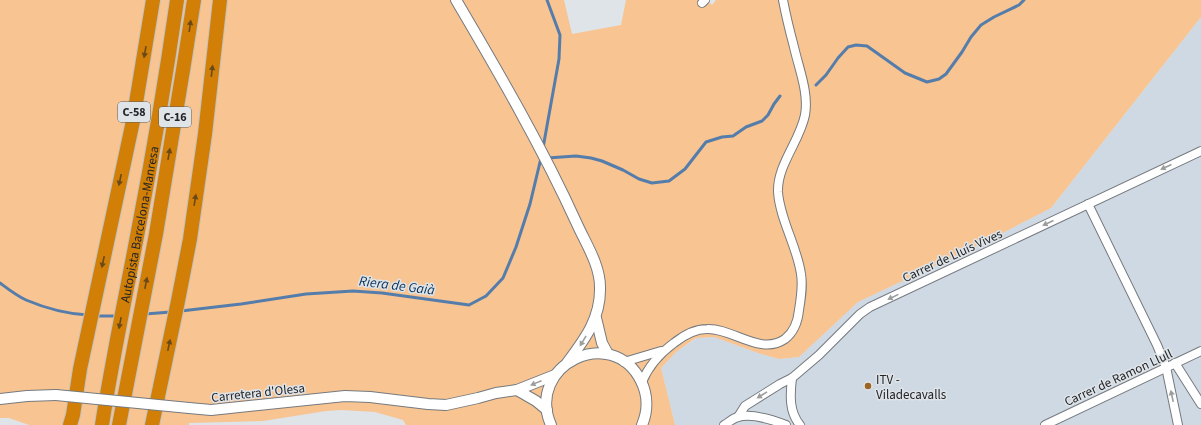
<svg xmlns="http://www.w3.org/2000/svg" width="1201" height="425" font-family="'Source Sans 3',sans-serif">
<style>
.built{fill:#cfd9e4}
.green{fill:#f8c491}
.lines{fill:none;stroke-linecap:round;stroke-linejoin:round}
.stream{stroke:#557dab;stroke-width:3}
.minor-casing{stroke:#767a7e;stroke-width:10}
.tertiary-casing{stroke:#767a7e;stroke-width:12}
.motorway-casing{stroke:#c1c2c3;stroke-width:16}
.minor{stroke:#fff;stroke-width:8}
.tertiary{stroke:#fff;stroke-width:10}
.motorway{stroke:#d17f06;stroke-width:14}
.tertiary-bridge-casing{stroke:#767a7e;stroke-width:12;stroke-linecap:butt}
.tertiary-bridge{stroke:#fff;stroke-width:10}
.oneway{fill:#69491a}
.oneway2{fill:#9c9d9e}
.poi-dot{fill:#9e6422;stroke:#dfe4e9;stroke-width:1.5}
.labels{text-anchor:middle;stroke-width:3;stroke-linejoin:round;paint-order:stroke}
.shield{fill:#dfe4e9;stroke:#5b5e61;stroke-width:1}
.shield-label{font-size:12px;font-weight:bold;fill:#232527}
.street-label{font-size:13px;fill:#232527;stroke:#dfe4e9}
.poi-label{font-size:13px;fill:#232527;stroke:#dfe4e9;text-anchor:start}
.water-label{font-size:14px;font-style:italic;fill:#07315a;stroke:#dfe4e9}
</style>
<rect width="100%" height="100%" fill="#dfe4e9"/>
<path class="built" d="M1201,17v408h-526l-14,-57 15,-16 21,-14 17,-1 44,16 21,6 20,-2 59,-55 127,-60 66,-34z"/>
<path class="green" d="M0,0h564l8,34 49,-9 5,-25h81l5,5 4,-5h485v17l-150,191 -66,34 -127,60 -59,55 -20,2 -21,-6 -44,-16 -18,1 -20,14 -15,16 14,57h-269l-3,-5 -28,-8 -34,-2 -15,1 -63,10 -74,2v2h-160l-20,-7h-9z"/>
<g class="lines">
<g class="stream">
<path d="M816,85l10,-10 12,-17 10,-11 8,-2 11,1 38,27 22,9 12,-3 7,-5 16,-22 9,-15 10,-12 13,-8 25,-12 5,-5"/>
<path d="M543,148l16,-89 1,-24 -13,-35"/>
<path d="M547,158l29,-2 15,2 11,3 21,9 16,9 13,4 17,-2 16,-12 21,-27 16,-5 11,-1 13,-9 16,-6 6,-6 6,-11 6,-8"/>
<path d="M0,283c8,6 17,13 26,17 19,8 41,14 62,15"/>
<path d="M181,311l60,-7 65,-10 47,-3 29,2 87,12 17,-9 17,-18 13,-31 14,-43 11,-46"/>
<path d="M145,314l26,-2"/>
<path d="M95,316h22"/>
</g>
<defs>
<g id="minor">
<path d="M702,3l3,-3"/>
<path d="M1088,204l69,141 9,22 12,58"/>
<path d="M624,362l37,-11"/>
<path d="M1175,363l26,41"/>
<path d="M792,378c-2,17 -3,34 8,47"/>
<path d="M642,382c7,-17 17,-28 32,-39 10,-8 20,-14 33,-14 26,-1 53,27 78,10 9,-7 13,-19 14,-29 2,-12 4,-24 2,-36 -4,-28 -21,-54 -23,-82 -1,-27 22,-51 27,-77 4,-22 -6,-46 -11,-68 -4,-15 -8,-31 -11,-47"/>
<path d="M738,417l7,-11 35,-22 12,-6 27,-23 41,-41 10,-7 331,-156"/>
<path d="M724,425c4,-2 9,-7 14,-8 14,-4 35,3 48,8"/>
<path d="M1045,425l156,-74"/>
</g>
<g id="tertiary">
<path d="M456,0c43,73 86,147 121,224 9,20 23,41 23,63 1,31 -15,52 -33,76"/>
<path d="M596,318l6,25 6,11"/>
<path d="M517,390l19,11 11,9"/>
<path d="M0,399l27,-3 29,-1"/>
<path d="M189,408l22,2 134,-14 25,1 58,7 18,1 32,-7 18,-5 21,-3 38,-15"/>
<path d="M551,425c-26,-60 61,-102 90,-44 7,14 7,30 1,44"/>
</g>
<g id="motorway">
<path d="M70,425l3,-10 7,-46 53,-248 20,-121"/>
<path id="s1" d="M102,425c10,-65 24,-130 36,-194 15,-77 28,-154 39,-231"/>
<path d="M119,425l37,-191 28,-170 10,-64"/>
<path d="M152,425l26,-124 12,-62 15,-105 15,-134"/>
</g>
</defs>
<use href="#minor" class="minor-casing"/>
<use href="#tertiary" class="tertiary-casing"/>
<use href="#motorway" class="motorway-casing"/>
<use href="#minor" class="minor"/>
<use href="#tertiary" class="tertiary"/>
<use href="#motorway" class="motorway"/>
<defs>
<path id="tertiary-bridge" d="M56,395l133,13"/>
</defs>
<use href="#tertiary-bridge" class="tertiary-bridge-casing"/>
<use href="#tertiary-bridge" class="tertiary-bridge"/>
</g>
<defs><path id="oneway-solid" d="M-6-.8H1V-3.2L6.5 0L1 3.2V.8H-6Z"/></defs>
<g class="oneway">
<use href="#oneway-solid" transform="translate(190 26) rotate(-82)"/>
<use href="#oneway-solid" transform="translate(145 52) rotate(100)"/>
<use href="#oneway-solid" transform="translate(212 71) rotate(-83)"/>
<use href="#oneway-solid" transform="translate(169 154) rotate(-80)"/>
<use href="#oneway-solid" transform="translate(120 180) rotate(102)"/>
<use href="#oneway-solid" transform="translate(195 200) rotate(-81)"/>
<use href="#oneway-solid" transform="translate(103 262) rotate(102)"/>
<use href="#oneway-solid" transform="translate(146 283) rotate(-79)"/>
<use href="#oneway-solid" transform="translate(120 323) rotate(101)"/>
<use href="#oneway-solid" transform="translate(169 345) rotate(-78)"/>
</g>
<g class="oneway2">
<use href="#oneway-solid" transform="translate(1166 167) rotate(155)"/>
<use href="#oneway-solid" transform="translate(1048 223) rotate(155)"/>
<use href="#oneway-solid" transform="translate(893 297) rotate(154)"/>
<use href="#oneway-solid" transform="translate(583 341) rotate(121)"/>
<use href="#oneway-solid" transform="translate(536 383) rotate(158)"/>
<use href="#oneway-solid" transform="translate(762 395) rotate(148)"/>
<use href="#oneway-solid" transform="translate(1172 396) rotate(-102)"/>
</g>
<circle class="poi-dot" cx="868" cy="386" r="4"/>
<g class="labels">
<g class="shield">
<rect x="118" y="102" width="32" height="20" rx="3"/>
<rect x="159" y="107" width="32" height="20" rx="3"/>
</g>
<g class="shield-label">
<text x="134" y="116">C-58</text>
<text x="175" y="121">C-16</text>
</g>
<g class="street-label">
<text dy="5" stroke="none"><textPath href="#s1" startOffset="204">Autopista Barcelona-Manresa</textPath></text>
<text transform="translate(952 255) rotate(-25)" y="5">Carrer de Lluís Vives</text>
<text transform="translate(1118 377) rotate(-25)" y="5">Carrer de Ramon Llull</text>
<text transform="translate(258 392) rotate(-6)" y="5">Carretera d'Olesa</text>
</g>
<g class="poi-label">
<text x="876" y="384">ITV -<tspan x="876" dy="15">Viladecavalls</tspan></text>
</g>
<g class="water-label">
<text transform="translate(397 285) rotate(7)" y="5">Riera de Gaià</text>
</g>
</g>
</svg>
